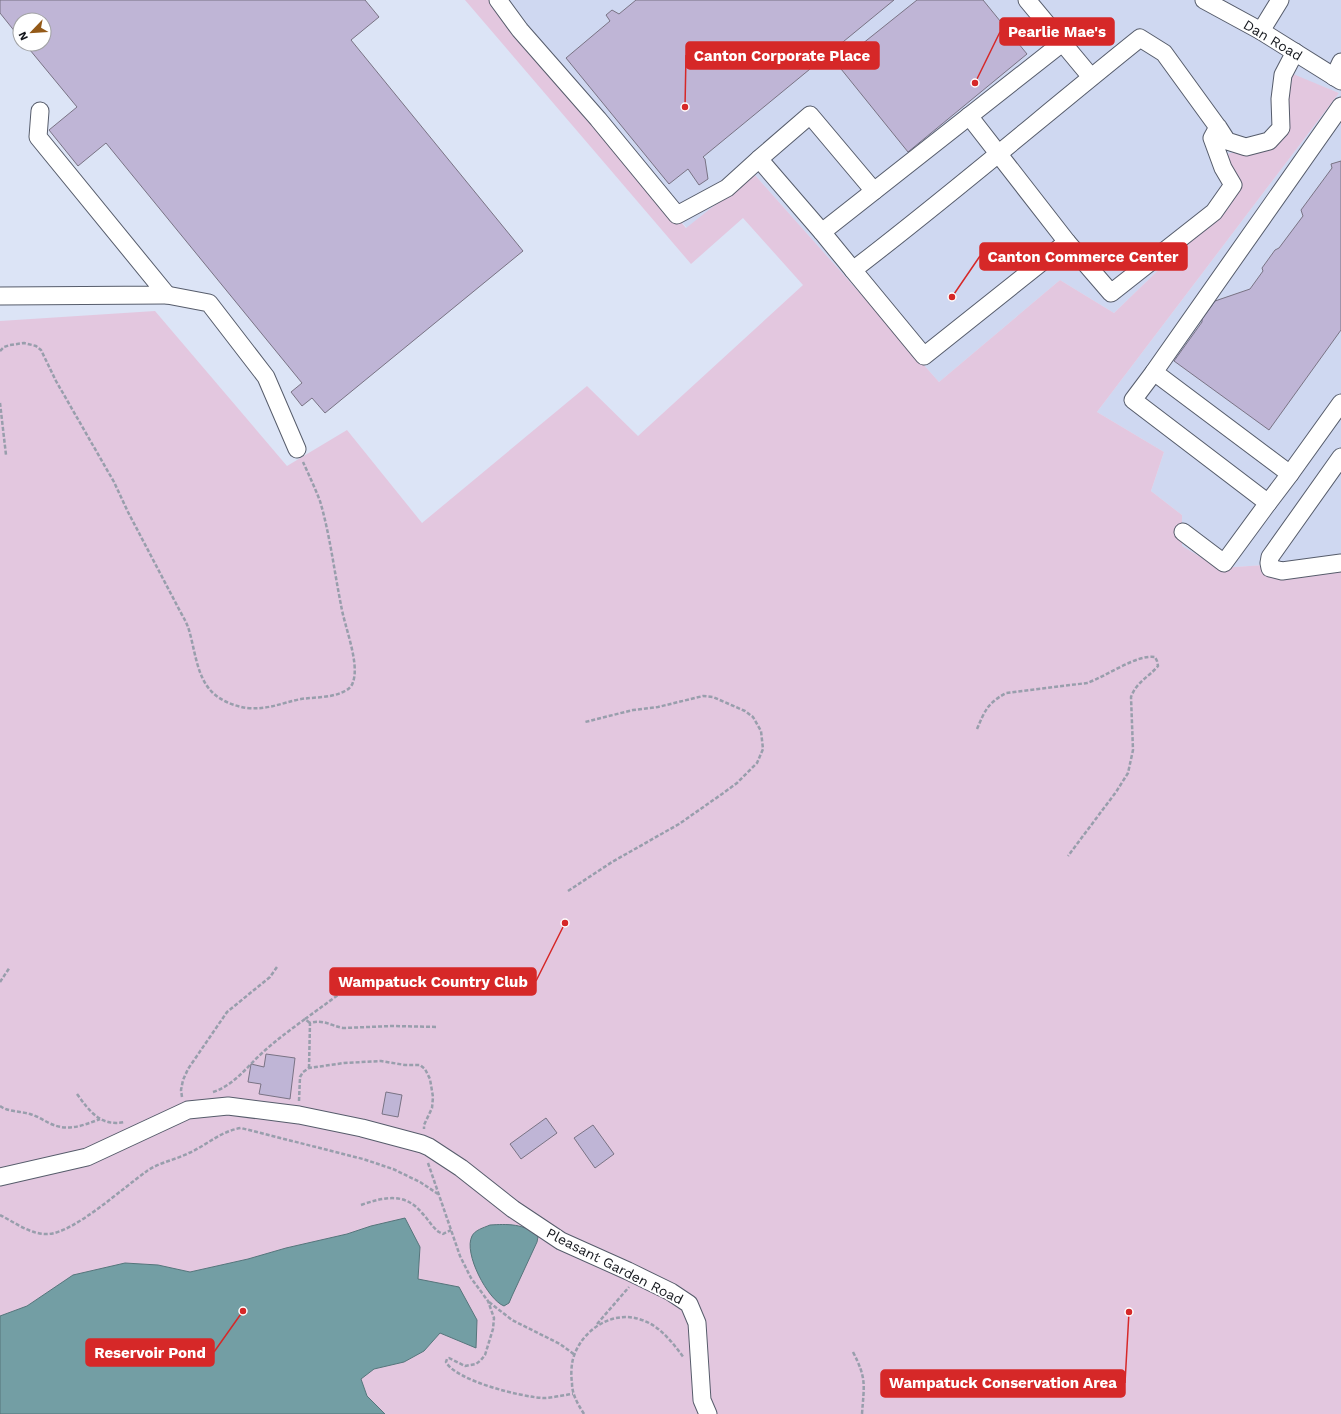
<svg xmlns="http://www.w3.org/2000/svg" width="1341" height="1414" font-family="'Work Sans',sans-serif">
<style>
.built{fill:#cfd8f1}
.green{fill:#e3c7df}
.water{fill:#739ea4;stroke:#56757b}
.building{fill:#bfb5d6;stroke:#797384}
.lines{fill:none;stroke-linecap:round;stroke-linejoin:round}
.minor-casing{stroke:#565c6b;stroke-width:19}
.path{stroke:#989eac;stroke-width:2.5;stroke-dasharray:4 2;stroke-linecap:butt}
.minor{stroke:#fff;stroke-width:17}
.labels{text-anchor:middle;stroke-width:3.5;stroke-linejoin:round;paint-order:stroke}
.street-label{font-size:14px;fill:#13161c;stroke:#fff}
.leader{fill:none;stroke:#d62828;stroke-width:1.5}
.callout-dot{fill:#d62828;stroke:#fff;stroke-width:1.5}
.callout{fill:#d62828;stroke:#d62828;stroke-width:1.5}
.callout-label{font-size:15px;text-anchor:middle;font-weight:bold;fill:#fff}
</style>
<rect width="100%" height="100%" fill="#dce4f6"/>
<path class="built" d="M496,0h845v560l-122,8 -37,-22v-31l-31,-24 13,-39 -67,-40 242,-319 -46,-18 -13,67 -53,12 14,36 -127,123 -54,-33 -121,102 -185,-208 -67,54z"/>
<path class="green" d="M465,0h31l190,228 68,-54 185,208 121,-102 54,33 127,-123 -14,-36 53,-12 13,-68 46,19 -242,319 67,40 -13,39 31,24v31l37,22 122,-8v854h-956l-18,-18 -6,-18 13,-9 30,-7 20,-11 16,-18 36,15 -58,-69 2,-32 -49,-21 -24,8 -61,14 -38,11 -58,13 -32,-7 -33,-2 -52,12 -46,31 -27,10v-995l155,-10 132,155 60,-36 75,93 165,-137 51,50 165,-151 -60,-67 -52,46z"/>
<g class="water">
<path d="M405,1218l15,29 -2,32 41,8 18,33 -1,28 -36,-15 -16,18 -20,11 -30,7 -13,10 6,17 18,18h-385v-98l27,-10 46,-31 52,-12 33,2 32,7 58,-13 38,-11 61,-14 24,-8z"/>
<path d="M490,1225c16,-1 36,-2 48,12l-1,5 -25,54 -3,7 -5,3c-16,-6 -41,-53 -32,-70 3,-6 11,-8 18,-11z"/>
</g>
<g class="building">
<path d="M0,0h365l14,17 -28,23 172,211 -198,162 -13,-15 -10,8 -11,-14 11,-9 -196,-240 -28,23 -29,-36 28,-23 -52,-63h19v-24h-24v18l-20,-25z"/>
<path d="M636,0h258l-191,157 2,2 3,20 -9,6 -11,-16 -19,15 -103,-126 44,-37 -4,-6 6,-5 7,4z"/>
<path d="M917,0h66l44,54 -119,98 -71,-88z"/>
<path d="M1341,161v169l-72,100 -95,-69 28,-39v-3l13,-18 35,-12 13,-18 -1,-3 13,-18 4,-2 24,-32 -2,-6 31,-42 -1,-4z"/>
<path d="M266,1054l29,4 -5,41 -31,-5 2,-10 -13,-2 3,-18 13,3z"/>
<path d="M386,1092l16,3 -4,22 -16,-3z"/>
<path d="M546,1118l11,15 -36,26 -11,-15z"/>
<path d="M593,1125l21,29 -19,14 -21,-30z"/>
</g>
<g class="lines">
<defs>
<g id="minor">
<path d="M498,0l22,30 78,89 79,96 50,-27 32,-29"/>
<path d="M1027,0l64,77"/>
<path d="M1204,0l57,31 80,50"/>
<path d="M1261,31l19,-31"/>
<path d="M1334,77l7,-15"/>
<path d="M1341,106l-187,266 136,102 51,-71"/>
<path d="M969,116l98,126"/>
<path d="M1218,127l-6,11 11,30 10,17 -19,27 -103,81 -44,-51 -143,114 -71,-86c98,-75 191,-155 287,-232l24,15 53,73 1,1 9,14 19,6 23,-6 12,-13 -1,-29 3,-24 12,-23"/>
<path d="M822,232l-63,-73 51,-44 64,76"/>
<path d="M853,270l-31,-38 240,-189"/>
<path d="M167,295l42,8 57,74 31,72"/>
<path d="M0,296l167,-1 -129,-158 2,-26"/>
<path d="M1154,372l-21,28 135,103 22,-29"/>
<path d="M1341,457l-71,100 -1,6 1,5 12,3 59,-8"/>
<path d="M1183,532l41,31 44,-60"/>
<path d="M0,1177l87,-20 101,-47 40,-4 71,9 63,13 60,16 7,3 32,21 52,41 48,32 67,30 43,21 18,12 8,19 5,77 6,14"/>
</g>
</defs>
<use href="#minor" class="minor-casing"/>
<g class="path">
<path d="M0,351l4,-4 6,-2 14,-2 12,3 5,4 15,31 58,101 14,30 53,101c3,5 5,9 7,14 7,21 8,49 24,65 9,9 22,14 35,16 21,2 34,-5 54,-9 14,-2 31,-1 44,-8 4,-2 7,-5 8,-9 7,-19 -9,-57 -12,-77 -7,-35 -11,-70 -21,-104 -5,-13 -11,-26 -17,-39"/>
<path d="M0,403l6,52"/>
<path d="M977,729c8,-19 11,-26 29,-36l81,-10c18,-6 50,-29 68,-26l2,4 1,5c-10,12 -21,15 -27,31l2,53 -5,23 -12,19 -48,64"/>
<path d="M568,891l44,-29 67,-38 43,-30 15,-11 20,-20 6,-14 -2,-18 -8,-14 -8,-6 -32,-14 -10,-1 -45,11 -25,3 -48,12"/>
<path d="M0,982l10,-15"/>
<path d="M305,1019l62,-45"/>
<path d="M309,1068l1,-45c15,-4 20,3 34,5l48,-2 46,1"/>
<path d="M213,1092c21,-7 33,-24 48,-38 14,-13 29,-24 44,-35l5,4"/>
<path d="M77,1094c13,18 24,33 48,28"/>
<path d="M182,1097l-1,-7 2,-10 5,-11 39,-57 43,-35 7,-10"/>
<path d="M299,1101l1,-24 3,-5 6,-4 35,-5 37,-2 24,4h15l5,4 5,10 3,18 -1,11 -8,17v4"/>
<path d="M0,1106c8,6 20,5 30,8 7,2 13,6 19,9 18,9 33,3 51,-4"/>
<path d="M428,1163l32,93 11,22 17,23 6,17 -1,11 -8,26 -4,5 -5,4 -11,2 -16,-8 -2,1 -1,3c10,19 76,35 97,36 10,0 20,-3 30,-4"/>
<path d="M361,1205c23,-8 44,-13 61,8 6,6 10,14 17,19l4,2 8,-4"/>
<path d="M0,1215c14,7 31,20 48,19 26,-1 76,-47 99,-63 13,-9 28,-11 42,-18 18,-8 32,-22 52,-25l122,31 30,10 27,13 18,12"/>
<path d="M489,1302l23,18 48,24 15,11"/>
<path d="M597,1324l32,-37"/>
<path d="M853,1352c14,27 11,33 9,62"/>
<path d="M584,1414c-6,-10 -12,-19 -12,-31 -1,-7 -1,-16 1,-24 8,-29 40,-50 69,-39 18,6 31,23 42,38"/>
</g>
<use href="#minor" class="minor"/>
</g>
<g class="labels">
<g class="street-label">
<text transform="translate(1273 40) rotate(31)" y="5">Dan Road</text>
<text transform="translate(615 1266) rotate(27)" y="5">Pleasant Garden Road</text>
</g>
</g>
<path class="leader" d="M975 83L1000 32M685 107L686 55M952 297L980 256M565 923L536 981M243 1311L214 1352M1129 1312L1125 1383"/>
<g class="callout-dot">
<circle cx="975" cy="83" r="4"/>
<circle cx="685" cy="107" r="4"/>
<circle cx="952" cy="297" r="4"/>
<circle cx="565" cy="923" r="4"/>
<circle cx="243" cy="1311" r="4"/>
<circle cx="1129" cy="1312" r="4"/>
</g>
<g class="callout">
<rect x="1000" y="18" width="114" height="27" rx="4"/>
<rect x="686" y="42" width="193" height="27" rx="4"/>
<rect x="980" y="243" width="207" height="27" rx="4"/>
<rect x="330" y="968" width="206" height="27" rx="4"/>
<rect x="86" y="1339" width="128" height="27" rx="4"/>
<rect x="881" y="1370" width="244" height="27" rx="4"/>
</g>
<g class="callout-label">
<text x="1057" y="37">Pearlie Mae's</text>
<text x="782" y="61">Canton Corporate Place</text>
<text x="1083" y="262">Canton Commerce Center</text>
<text x="433" y="987">Wampatuck Country Club</text>
<text x="150" y="1358">Reservoir Pond</text>
<text x="1003" y="1388">Wampatuck Conservation Area</text>
</g>
<g transform="translate(32 32) rotate(245)"><circle r="19" fill="#ffffff" stroke="#a1a2a4"/>
<path d="M0-3L7 15L0 10L-7 15Z" fill="#945a18"/>
<text y="-6" font-size="11" font-weight="bold" text-anchor="middle" fill="#13161c">N</text>
</g>
</svg>
